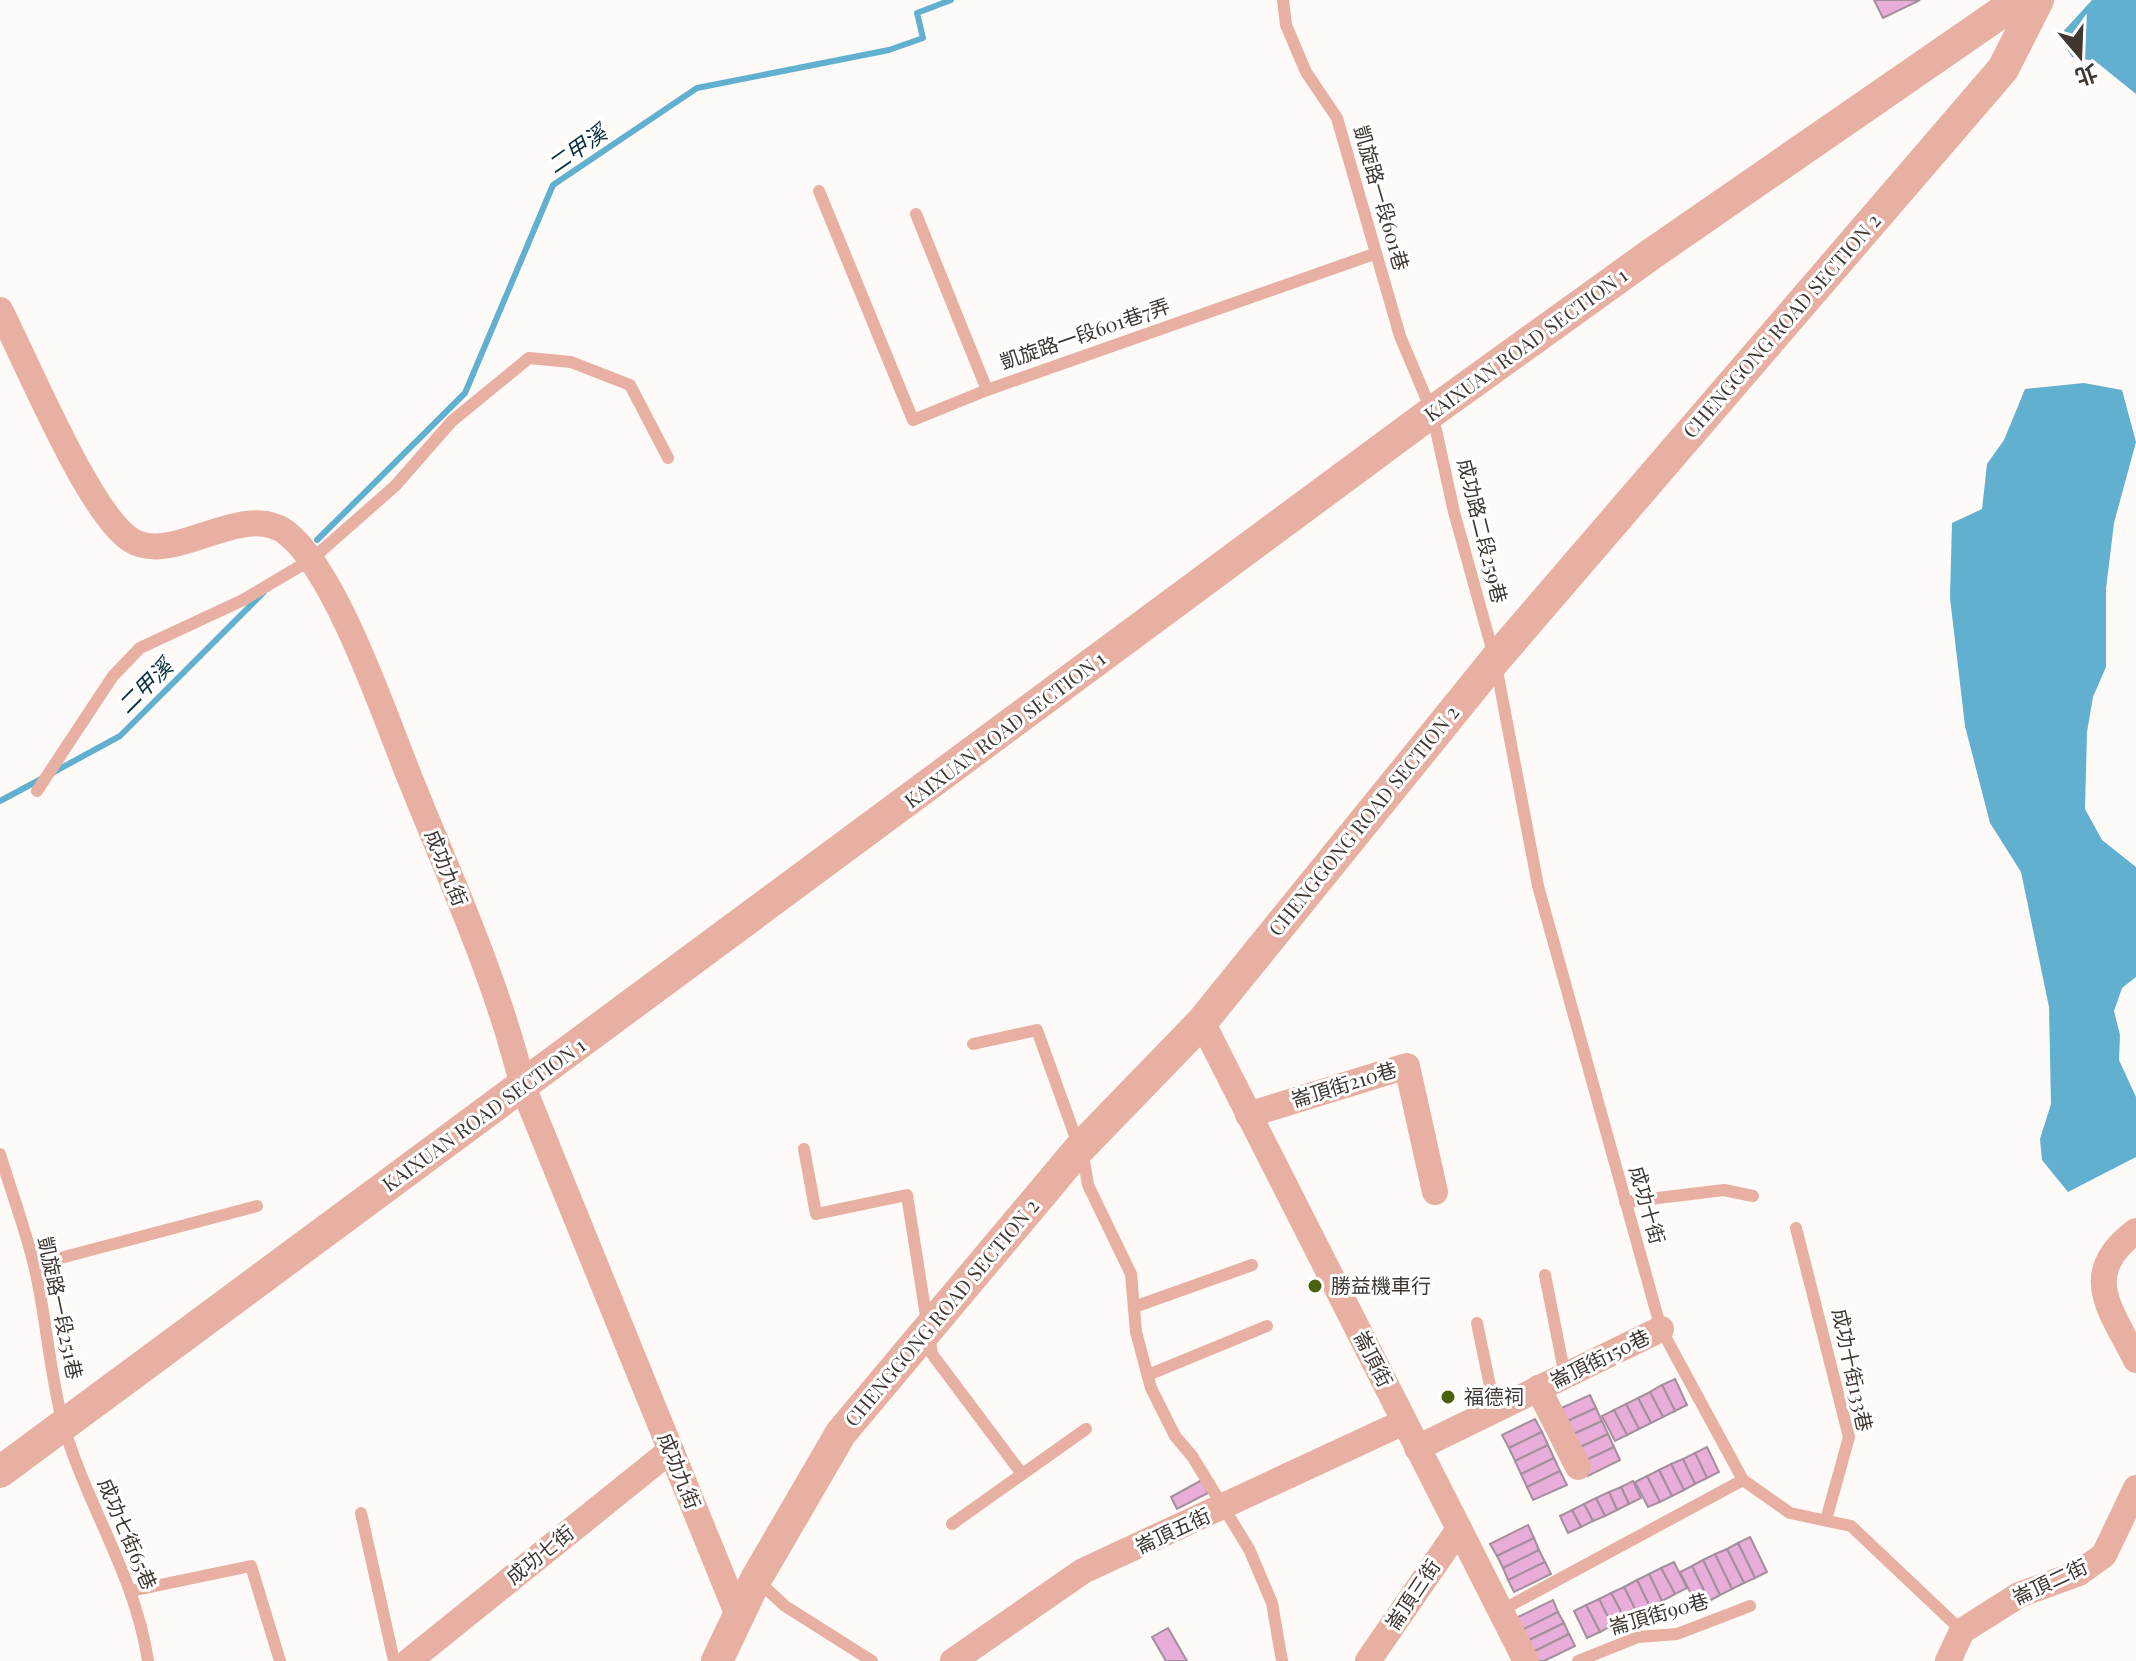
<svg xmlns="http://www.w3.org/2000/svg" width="2136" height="1661" font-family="'Playfair Display','Noto Sans TC',serif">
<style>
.water{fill:#62b0d0}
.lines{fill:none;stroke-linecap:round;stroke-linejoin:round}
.stream{stroke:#62b0d0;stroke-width:6}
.building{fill:#e9add9;stroke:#a38f9d;stroke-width:2}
.service{stroke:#e7b0a2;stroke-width:12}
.minor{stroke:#e7b0a2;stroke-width:26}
.tertiary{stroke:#e7b0a2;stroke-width:32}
.poi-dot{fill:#496210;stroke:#fff;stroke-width:3}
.labels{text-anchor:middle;stroke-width:6;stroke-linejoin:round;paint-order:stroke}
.street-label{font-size:20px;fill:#3f3730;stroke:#fff}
.poi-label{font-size:20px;fill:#3f3730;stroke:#fff;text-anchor:start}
.water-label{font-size:22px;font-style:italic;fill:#072e3b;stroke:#fff}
</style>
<rect width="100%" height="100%" fill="#fefaf7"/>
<g class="water">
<path d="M2092,0h44v94l-41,-33 -23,-4 -13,-21z"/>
<path d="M2084,383l38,7 14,52 -22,81 -8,66v78l-13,30 -6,35 -2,77 17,31 34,27v110l-14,11 -8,23 6,24 -1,25 17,37v60l-68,35 -26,-32 -2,-21 11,-35 -2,-97 -28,-135 -31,-49 -25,-97 -15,-128 2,-75 30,-14 5,-45 17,-24 21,-51z"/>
</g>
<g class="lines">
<g class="stream">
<path d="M317,540l148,-147 88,-208 144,-97 192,-38 34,-12 -6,-25 34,-13"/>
<path d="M52,773l68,-37 144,-144"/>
<path d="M0,801l43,-23"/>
</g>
</g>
<g class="building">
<path d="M1874,0h46l-37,18z"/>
<path d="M1675,1379l12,26 -12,6 -13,-26z"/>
<path d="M1662,1385l13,26 -12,6 -13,-25z"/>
<path d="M1650,1392l13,25 -12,6 -13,-25z"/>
<path d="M1590,1395l6,13 -33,15 -6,-13z"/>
<path d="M1638,1398l13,25 -12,6 -13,-25z"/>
<path d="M1626,1404l13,25 -12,6 -13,-25z"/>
<path d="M1596,1408l6,13 -33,15 -6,-13z"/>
<path d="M1614,1410l13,25 -12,6 -13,-25z"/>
<path d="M1535,1419l7,13 -33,16 -7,-13z"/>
<path d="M1602,1421l6,13 -32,15 -7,-13z"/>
<path d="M1542,1432l6,13 -33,16 -6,-13z"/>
<path d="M1608,1434l6,13 -32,15 -6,-13z"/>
<path d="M1548,1445l6,13 -33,16 -6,-13z"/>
<path d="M1614,1447l6,13 -32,16 -6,-14z"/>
<path d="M1707,1447l12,25 -12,6 -12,-25z"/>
<path d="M1695,1453l12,25 -12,6 -12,-25z"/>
<path d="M1554,1458l6,13 -33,16 -6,-13z"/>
<path d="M1683,1459l12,25 -11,6 -13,-26z"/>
<path d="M1671,1464l13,26 -12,6 -13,-26z"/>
<path d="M1659,1470l13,26 -12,6 -13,-26z"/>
<path d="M1560,1471l7,14 -34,15 -6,-13z"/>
<path d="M1647,1476l13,26 -12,5 -13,-25z"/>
<path d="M1202,1480l6,13 -31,16 -6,-12z"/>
<path d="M1633,1481l8,17 -12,6 -8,-17z"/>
<path d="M1621,1487l8,17 -12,6 -8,-18z"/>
<path d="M1609,1492l8,18 -12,6 -9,-18z"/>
<path d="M1596,1498l9,18 -12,5 -9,-17z"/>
<path d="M1584,1504l9,17 -12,6 -9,-17z"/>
<path d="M1572,1510l9,17 -13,6 -8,-17z"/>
<path d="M1528,1525l6,13 -37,18 -7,-12z"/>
<path d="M1750,1537l17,35 -12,6 -17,-35z"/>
<path d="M1534,1538l5,12 -36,18 -6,-12z"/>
<path d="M1738,1543l17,35 -11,5 -17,-34z"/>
<path d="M1727,1549l17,34 -12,6 -17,-35z"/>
<path d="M1539,1550l6,12 -37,18 -5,-12z"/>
<path d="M1715,1554l17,35 -12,6 -17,-35z"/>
<path d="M1703,1560l17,35 -11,6 -17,-35z"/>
<path d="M1545,1562l6,12 -37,18 -6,-12z"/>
<path d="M1674,1562l13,26 -12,6 -14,-26z"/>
<path d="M1692,1566l17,35 -12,5 -17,-34z"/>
<path d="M1661,1568l14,26 -13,7 -13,-27z"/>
<path d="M1649,1574l13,27 -12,6 -13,-27z"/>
<path d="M1637,1580l13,27 -13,6 -13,-26z"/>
<path d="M1624,1587l13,26 -12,6 -14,-26z"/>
<path d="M1611,1593l14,26 -13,6 -13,-26z"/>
<path d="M1599,1599l13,26 -12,7 -14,-27z"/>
<path d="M1553,1600l5,12 -38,19 -6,-12z"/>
<path d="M1586,1605l14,27 -13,6 -13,-27z"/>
<path d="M1558,1612l6,11 -39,19 -5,-11z"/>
<path d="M1564,1623l5,11 -38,19 -6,-11z"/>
<path d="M1168,1628l19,33h-21l-14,-24z"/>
<path d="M1569,1634l6,12 -31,15h-10l-3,-8z"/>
</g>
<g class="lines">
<g class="service">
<path d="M1283,0l3,25 20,47 31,46 63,218 32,76 22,100 41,148 43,226 123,443 82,151 47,33 61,13 111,105"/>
<path d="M819,191l94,229 74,-30 387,-136"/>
<path d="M916,214l71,176"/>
<path d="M37,791l76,-115 27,-28 103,-48 69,-41 83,-73 57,-65 77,-63 42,4 59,23 38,73"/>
<path d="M973,1044l64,-14 47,131 4,24 43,89 5,58 15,56 24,48 17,20 57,93 23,54 10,58"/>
<path d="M804,1149l12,65 91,-19 25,159 90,120"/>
<path d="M0,1154c11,37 25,74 34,111 13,53 15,109 30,162 24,81 71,148 84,234"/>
<path d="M1625,1202l99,-12 29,6"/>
<path d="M1796,1228l53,209 -23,83"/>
<path d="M34,1265l223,-59"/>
<path d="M1545,1275l20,101"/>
<path d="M1134,1307l118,-42"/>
<path d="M1477,1323l18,87"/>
<path d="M1148,1375l119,-49"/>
<path d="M361,1513l33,148"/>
<path d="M952,1524l134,-95"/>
<path d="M758,1581l27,25 87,55"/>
<path d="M131,1591l120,-25 29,95"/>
<path d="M1500,1611l243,-131"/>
<path d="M1578,1661l60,-24 39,-3 73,-28"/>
</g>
<g class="minor">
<path d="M0,310c26,50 89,204 131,230 42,27 113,-42 157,-6 49,40 96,180 121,242 41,102 88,204 114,311l214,526"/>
<path d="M1202,1022l324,639"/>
<path d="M1248,1115l159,-49 28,126"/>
<path d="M2136,1231c-58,43 -25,78 0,129"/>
<path d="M1538,1388l40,79"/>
<path d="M1417,1448l244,-119"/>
<path d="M409,1661l262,-211"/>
<path d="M953,1661l130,-90 321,-149"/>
<path d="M1368,1661l91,-132"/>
<path d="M1948,1661l14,-30 57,-36 60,-22 25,-18 32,-67"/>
</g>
<g class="tertiary">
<path d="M0,1472l1432,-1060 218,-157 369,-255"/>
<path d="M717,1661l39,-82 85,-146 239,-285 122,-126 293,-362 508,-591 35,-69"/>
</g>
</g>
<g class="poi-dot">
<circle cx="1315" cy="1286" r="8"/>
<circle cx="1448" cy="1397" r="8"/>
</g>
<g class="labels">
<g class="street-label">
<text transform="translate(1381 198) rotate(74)" y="7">凱旋路一段601巷</text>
<text transform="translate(1782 326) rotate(-49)" y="7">CHENGGONG ROAD SECTION 2</text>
<text transform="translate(1085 334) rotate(-19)" y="7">凱旋路一段601巷7弄</text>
<text transform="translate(1526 345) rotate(-36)" y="7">KAIXUAN ROAD SECTION 1</text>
<text transform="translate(1482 531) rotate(76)" y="7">成功路二段259巷</text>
<text transform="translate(1005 730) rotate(-37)" y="7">KAIXUAN ROAD SECTION 1</text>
<text transform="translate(1364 821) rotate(-51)" y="7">CHENGGONG ROAD SECTION 2</text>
<text transform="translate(446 868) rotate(68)" y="7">成功九街</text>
<text transform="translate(1344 1085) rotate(-17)" y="7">崙頂街210巷</text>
<text transform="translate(484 1115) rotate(-36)" y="7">KAIXUAN ROAD SECTION 1</text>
<text transform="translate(1647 1205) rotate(74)" y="7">成功十街</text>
<text transform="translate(60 1308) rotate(78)" y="7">凱旋路一段251巷</text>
<text transform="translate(942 1313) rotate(-50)" y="7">CHENGGONG ROAD SECTION 2</text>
<text transform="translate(1373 1359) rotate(63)" y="7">崙頂街</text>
<text transform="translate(1600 1359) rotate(-26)" y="7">崙頂街150巷</text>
<text transform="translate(1852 1370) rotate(78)" y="7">成功十街133巷</text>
<text transform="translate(679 1471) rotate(68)" y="7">成功九街</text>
<text transform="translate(1173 1531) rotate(-25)" y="7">崙頂五街</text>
<text transform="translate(127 1534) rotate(67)" y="7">成功七街65巷</text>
<text transform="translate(540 1555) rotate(-39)" y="7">成功七街</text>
<text transform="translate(2050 1582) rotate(-25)" y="7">崙頂二街</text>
<text transform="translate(1413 1595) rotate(-56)" y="7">崙頂三街</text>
<text transform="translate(1659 1614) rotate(-16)" y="7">崙頂街90巷</text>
</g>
<g class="poi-label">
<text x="1331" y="1293">勝益機車行</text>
<text x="1464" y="1404">福德祠</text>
</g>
<g class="water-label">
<text transform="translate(577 149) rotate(-35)" y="8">二甲溪</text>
<text transform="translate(145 686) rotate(-45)" y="8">二甲溪</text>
</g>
</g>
<g transform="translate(2080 56) rotate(161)" stroke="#ffffff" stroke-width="6" paint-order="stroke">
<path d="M0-6L14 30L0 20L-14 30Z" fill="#3f3730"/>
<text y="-12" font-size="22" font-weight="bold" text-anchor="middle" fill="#3f3730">北</text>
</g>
</svg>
